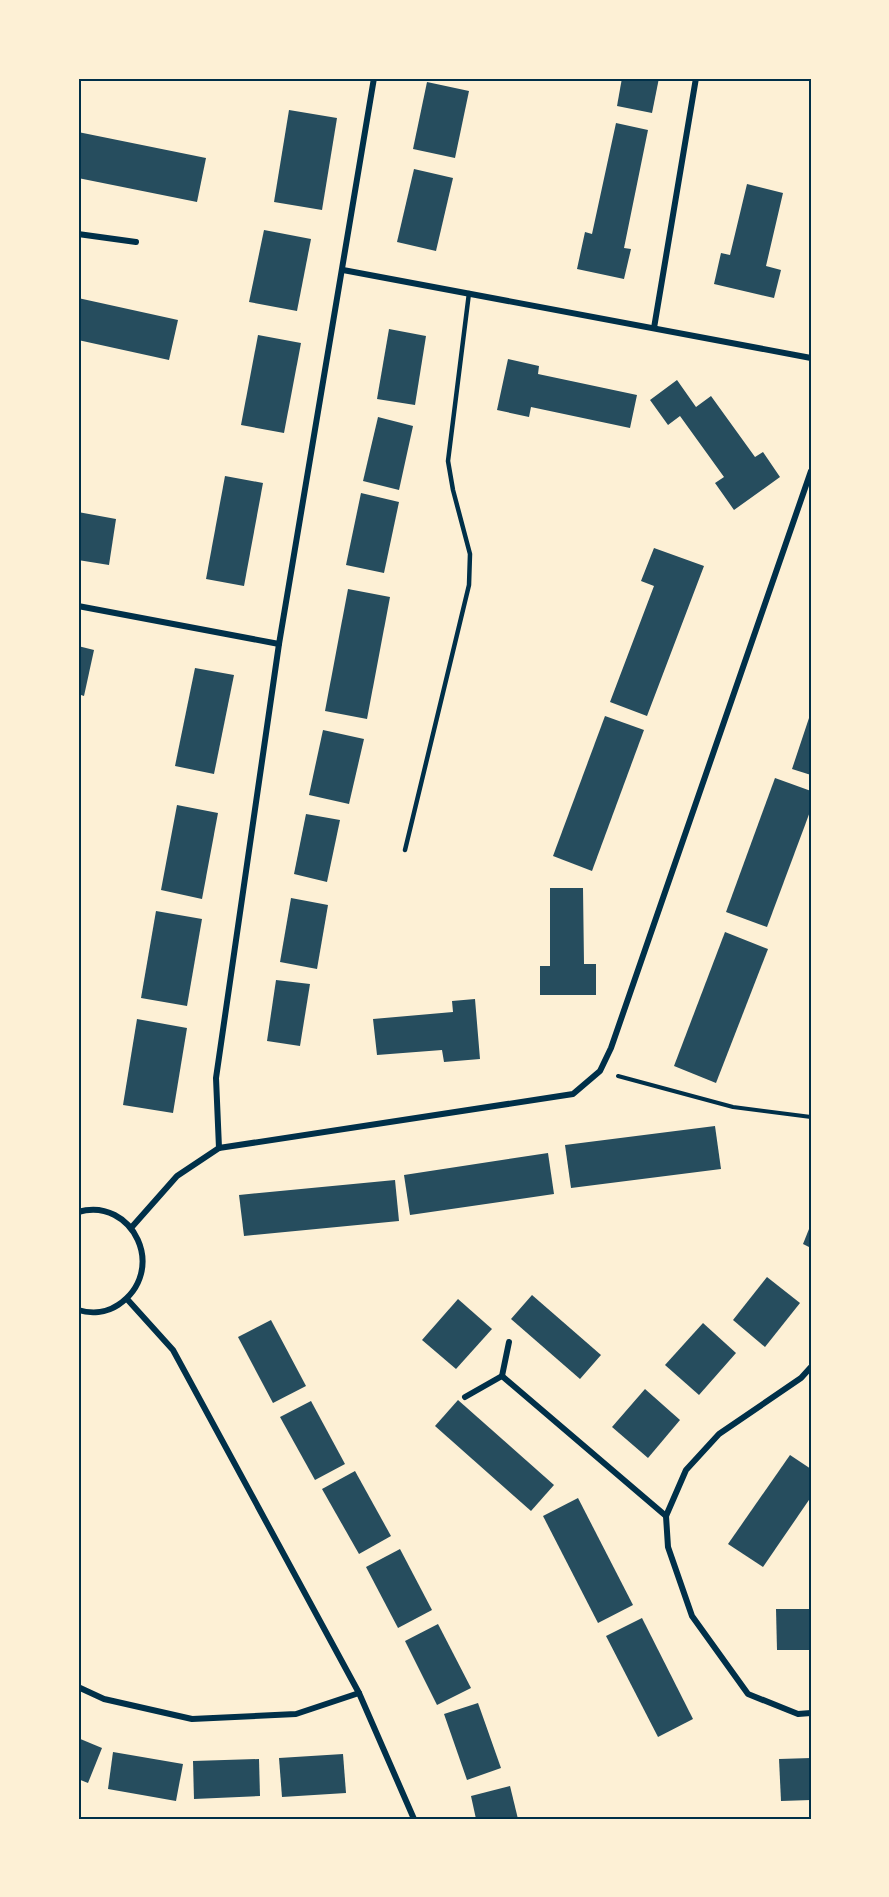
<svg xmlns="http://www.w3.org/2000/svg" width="889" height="1897" font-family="Inter,sans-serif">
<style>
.building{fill:#264d5e}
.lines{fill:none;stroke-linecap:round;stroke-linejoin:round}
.path{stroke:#003049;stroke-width:4}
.service{stroke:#003049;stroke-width:4.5}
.minor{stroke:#003049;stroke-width:6}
.neatline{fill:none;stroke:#003049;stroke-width:2}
</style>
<rect width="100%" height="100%" fill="#fdf0d5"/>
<g class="building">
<path d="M622,78h37l-7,35 -35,-7z"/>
<path d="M427,82l42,9 -14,67 -42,-9z"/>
<path d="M289,110l48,8 -15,92 -48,-8z"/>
<path d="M616,123l32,7 -24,118 7,1 -7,30 -47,-10 8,-37 7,2z"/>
<path d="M78,132l128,26 -9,44 -119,-24z"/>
<path d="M414,169l39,9 -17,73 -39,-9z"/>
<path d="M747,184l36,9 -17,73 15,4 -7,28 -60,-14 7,-31 9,2z"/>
<path d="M264,230l47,9 -14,72 -48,-9z"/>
<path d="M78,298l100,22 -9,40 -91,-20z"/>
<path d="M389,329l37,7 -11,69 -38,-6z"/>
<path d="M258,335l43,8 -17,90 -43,-8z"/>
<path d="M508,359l31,7 -1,8 99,21 -7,33 -99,-21 -2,10 -32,-7z"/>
<path d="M677,380l19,27 15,-11 44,61 8,-5 17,25 -46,33 -19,-27 9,-6 -44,-61 -12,9 -18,-25z"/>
<path d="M378,417l35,9 -14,64 -36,-9z"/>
<path d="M225,476l38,7 -19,103 -38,-7z"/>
<path d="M361,493l38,9 -15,71 -38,-8z"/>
<path d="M78,512l38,7 -7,46 -31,-5z"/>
<path d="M654,548l50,18 -57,150 -37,-14 44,-116 -13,-5z"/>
<path d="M348,589l42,8 -23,122 -42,-8z"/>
<path d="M78,646l16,4 -10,46 -6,-2z"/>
<path d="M195,668l39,7 -20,99 -39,-8z"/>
<path d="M811,712v63l-19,-6z"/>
<path d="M605,716l39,14 -52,141 -39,-15z"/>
<path d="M323,730l41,9 -15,65 -40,-9z"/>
<path d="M775,778l36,13v18l-44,118 -41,-15z"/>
<path d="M177,805l41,8 -16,86 -41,-9z"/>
<path d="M306,814l34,6 -13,62 -33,-8z"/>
<path d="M550,888h33l1,76h12v31h-56v-29h10z"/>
<path d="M291,898l37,7 -11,64 -37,-7z"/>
<path d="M156,911l46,8 -15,87 -46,-8z"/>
<path d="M725,932l43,17 -52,134 -42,-17z"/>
<path d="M276,980l34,4 -10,62 -33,-5z"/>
<path d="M475,999l5,60 -36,3 -2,-12 -65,5 -4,-36 80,-7 -1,-11z"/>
<path d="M137,1019l50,9 -14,85 -50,-8z"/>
<path d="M715,1126l6,43 -150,19 -6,-43z"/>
<path d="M548,1153l6,41 -144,21 -6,-40z"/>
<path d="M395,1180l4,41 -155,15 -5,-41z"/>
<path d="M811,1224v24l-8,-4z"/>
<path d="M767,1277l33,26 -35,44 -32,-27z"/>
<path d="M532,1295l69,60 -21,24 -69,-60z"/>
<path d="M458,1299l34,30 -36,40 -34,-29z"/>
<path d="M271,1320l35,66 -33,17 -35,-66z"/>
<path d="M703,1323l33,30 -37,42 -34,-30z"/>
<path d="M645,1389l35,31 -32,38 -36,-31z"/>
<path d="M458,1400l96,85 -23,26 -96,-85z"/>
<path d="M311,1401l34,63 -30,16 -35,-63z"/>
<path d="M790,1455l21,14v28l-48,70 -35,-23z"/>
<path d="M355,1471l36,65 -32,18 -37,-65z"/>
<path d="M578,1498l55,107 -35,18 -55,-107z"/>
<path d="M400,1549l32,61 -34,18 -32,-61z"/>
<path d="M776,1609h35v41h-34z"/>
<path d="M642,1618l51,101 -35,18 -52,-101z"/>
<path d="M438,1624l33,64 -34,17 -32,-64z"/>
<path d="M478,1703l23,65 -34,12 -23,-66z"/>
<path d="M78,1738l24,10 -14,35 -10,-4z"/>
<path d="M113,1752l70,12 -7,37 -68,-12z"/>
<path d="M343,1754l3,39 -64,4 -3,-39z"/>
<path d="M811,1758v42l-30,1 -2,-42z"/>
<path d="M259,1759l1,37 -66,3 -1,-38z"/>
<path d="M510,1786l8,33h-42l-5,-23z"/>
</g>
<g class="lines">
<path class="path" d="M618,1076l115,31 78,10"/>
<path class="service" d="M405,850l64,-265 1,-31 -17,-64 -5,-29 21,-168"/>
<g class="minor">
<path d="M78,234l58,8"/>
<path d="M343,270l468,88"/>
<path d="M654,328l42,-250"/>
<path d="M78,606l201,38"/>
<path d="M219,1148l-3,-70 63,-434 95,-566"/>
<path d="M78,1212c55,-16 91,59 40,93 -12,8 -27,9 -40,5"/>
<path d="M131,1228l46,-52 42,-28 354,-54 27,-23 11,-23 200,-577"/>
<path d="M127,1299l46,51 186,343 55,126"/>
<path d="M811,1367l-10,11 -82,56 -33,36 -20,46 2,31 24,69 56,78 50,20 13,-1"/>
<path d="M502,1376l164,140"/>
<path d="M465,1397l37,-21 7,-34"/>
<path d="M78,1687l26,12 88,20 104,-5 63,-21"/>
</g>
</g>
<rect width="889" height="1897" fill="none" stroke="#fdf0d5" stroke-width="159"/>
<rect x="80" y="80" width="730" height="1738" class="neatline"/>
</svg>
